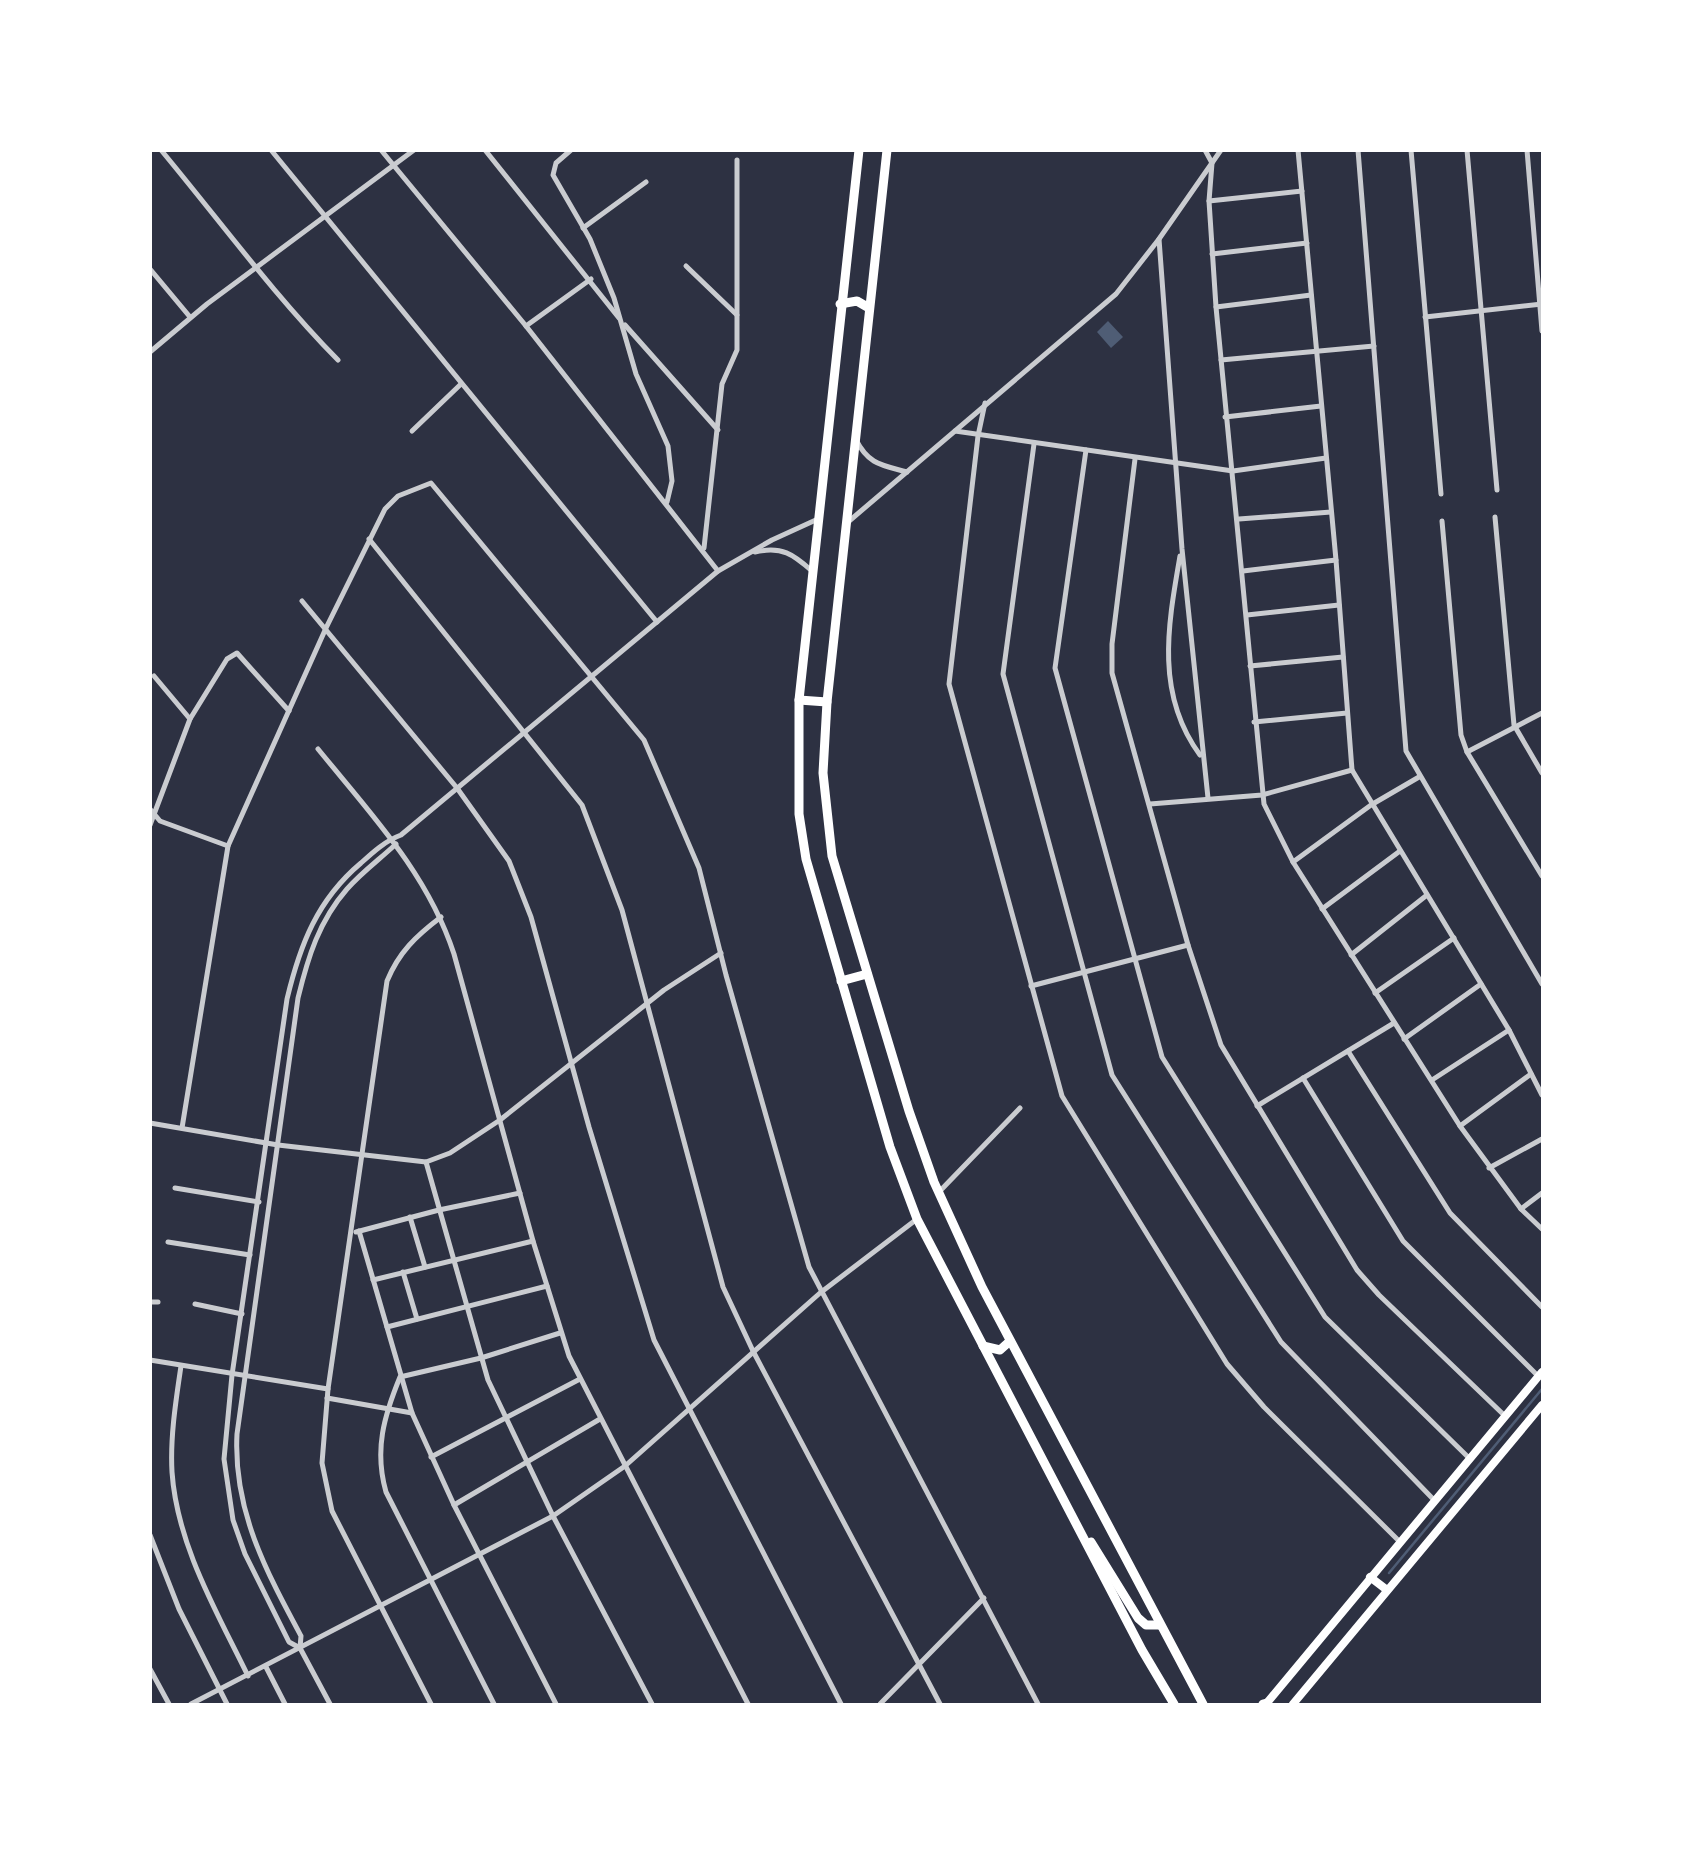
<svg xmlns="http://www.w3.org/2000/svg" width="1693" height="1855" font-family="'Alegreya Sans',sans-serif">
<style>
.water{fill:#4f5d75}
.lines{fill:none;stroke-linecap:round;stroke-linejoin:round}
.stream{stroke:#4f5d75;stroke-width:2.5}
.minor{stroke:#caccd0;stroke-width:5}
.secondary{stroke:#fff;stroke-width:8}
.primary{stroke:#fff;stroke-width:9}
</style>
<rect width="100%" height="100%" fill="#2d3142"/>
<path class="water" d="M1108,321l15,16 -12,11 -14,-16z"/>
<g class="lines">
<path class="stream" d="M1389,1573l153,-184"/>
<g class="minor">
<path d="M161,150c59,71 113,145 177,210"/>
<path d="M271,150l386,472"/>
<path d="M381,150l145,176 192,245"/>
<path d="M485,150l134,168"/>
<path d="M571,150l-15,13 -3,12 37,64 24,59 22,76 32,72 4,35 -5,21"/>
<path d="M1205,150l7,13 -3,38 7,106 48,497 29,58 167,264 61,83 21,20"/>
<path d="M1298,150l38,410 16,210 157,260 33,65"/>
<path d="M1358,150l48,601 136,233"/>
<path d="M1411,150l30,344"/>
<path d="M1467,150l30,340"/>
<path d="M1527,150l15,181"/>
<path d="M1209,201l93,-10"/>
<path d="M583,228l63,-46"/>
<path d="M1159,239l23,310 26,249"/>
<path d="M1212,254l95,-11"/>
<path d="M686,266l51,49"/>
<path d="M150,269l40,48"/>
<path d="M1216,307l95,-12"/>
<path d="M1425,317l117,-13"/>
<path d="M625,325l93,105"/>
<path d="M526,326l65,-47"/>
<path d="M150,352l57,-48 207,-154"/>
<path d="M1221,360l153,-14"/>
<path d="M985,403l-7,33 -29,248 113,412 165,268 37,43 135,134"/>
<path d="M1225,417l96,-11"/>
<path d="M412,431l49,-47"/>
<path d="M955,431l278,40 93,-13"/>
<path d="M856,440c13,25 26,25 51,32"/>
<path d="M1034,444l-31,230 109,401 169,267 153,158"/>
<path d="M1086,450l-31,218 107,389 163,260 144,141"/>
<path d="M1135,459l-23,185v29l76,272 33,100 136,225 22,25 126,121"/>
<path d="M1495,517l19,208 28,48"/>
<path d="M1239,519l92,-7"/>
<path d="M1442,521l19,214 6,17 75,124"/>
<path d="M848,522l268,-228 43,-55 62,-89"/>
<path d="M369,539l213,266 40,105 101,377 30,64 187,353"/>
<path d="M704,548l18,-164 15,-34v-190"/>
<path d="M755,552c27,-6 38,2 57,19"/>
<path d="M1180,556c-12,69 -25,138 20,199"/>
<path d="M1243,571l93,-11"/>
<path d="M302,601l155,187 52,73 22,56 58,210 65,213 187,364"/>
<path d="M1247,615l92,-10"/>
<path d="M1250,666l93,-9"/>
<path d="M154,676l36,43"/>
<path d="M1254,722l93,-9"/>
<path d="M318,749c53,65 110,125 136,205l79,287 36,115 179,348"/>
<path d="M1467,752l75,-39"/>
<path d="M1150,804l112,-9 90,-25"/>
<path d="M150,809l10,12 68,25"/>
<path d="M150,825l40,-106 37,-60 10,-6 52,58"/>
<path d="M1293,862l78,-57 48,-28"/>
<path d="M1322,909l78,-58"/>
<path d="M1351,955l76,-60"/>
<path d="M1031,986l157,-41"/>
<path d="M1375,993l79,-55"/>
<path d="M1404,1039l77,-55"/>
<path d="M1348,1051l102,162 92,94"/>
<path d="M1303,1078l100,163 136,136"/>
<path d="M1432,1080l77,-50"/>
<path d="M1257,1106l137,-83"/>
<path d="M150,1123l128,22 148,17 24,-9 50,-33 164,-130 57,-37"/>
<path d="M1460,1126l71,-52"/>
<path d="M182,1128l46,-282 98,-218 59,-119 13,-13 33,-13 213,257 55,128 27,107 83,292 229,437"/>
<path d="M426,1162l62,218 65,136 99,188"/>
<path d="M1489,1168l53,-29"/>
<path d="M175,1188l84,14"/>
<path d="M939,1192l81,-84"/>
<path d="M1521,1209l21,-16"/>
<path d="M410,1217l15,50"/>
<path d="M359,1231l53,182 42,92 102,199"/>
<path d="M356,1232l83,-22 81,-17"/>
<path d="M168,1242l82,13"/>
<path d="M403,1272l14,47"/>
<path d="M373,1280l160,-39"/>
<path d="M150,1302h8"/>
<path d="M195,1304l47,10"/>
<path d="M387,1327l160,-41"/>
<path d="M150,1360l178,29"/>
<path d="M181,1366c-5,34 -11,71 -9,106 5,73 45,140 76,204"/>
<path d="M327,1398l85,15"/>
<path d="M431,1457l149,-78"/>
<path d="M454,1505l146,-86"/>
<path d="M150,1535l29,74 48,95"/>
<path d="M300,1648l-11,-6 -44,-88 -12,-34 -9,-61 8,-84 55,-376c13,-54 30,-99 74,-136 12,-11 24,-22 40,-28l317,-264 54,-31 46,-21"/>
<path d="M300,1648l1,-12c-35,-65 -68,-126 -64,-202l61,-436c10,-41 21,-77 49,-109 15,-17 33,-30 49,-45"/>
<path d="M300,1648l30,56"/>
<path d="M266,1667l19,37"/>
<path d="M150,1669l19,35"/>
<path d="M191,1704l362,-188 72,-50 195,-173 97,-74"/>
<path d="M431,1704l-99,-193 -10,-48 6,-74 59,-408c12,-29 29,-45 54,-64"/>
<path d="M494,1704l-108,-212c-12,-42 -2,-76 14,-115l81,-19 79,-25"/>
<path d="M880,1704l104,-106"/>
</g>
<g class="secondary">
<path d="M1370,1577l17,13"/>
<path d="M1266,1704l276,-332"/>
<path d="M1293,1704l249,-299"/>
</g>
<g class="primary">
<path d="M859,150l-60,550v114l7,45 84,288 27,72 225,431 32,54"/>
<path d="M887,150l-60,552 -4,71 9,83 77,255 25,71 48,105 221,417"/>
<path d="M840,304l17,-3 12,7"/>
<path d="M799,700l28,2"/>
<path d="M841,981l26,-7"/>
<path d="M983,1346l17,4 10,-9"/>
<path d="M1091,1542l47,76 8,7h13"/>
<path d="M1263,1704l4,-1"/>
</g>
</g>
<rect width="1693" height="1855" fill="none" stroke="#ffffff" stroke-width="304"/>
</svg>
